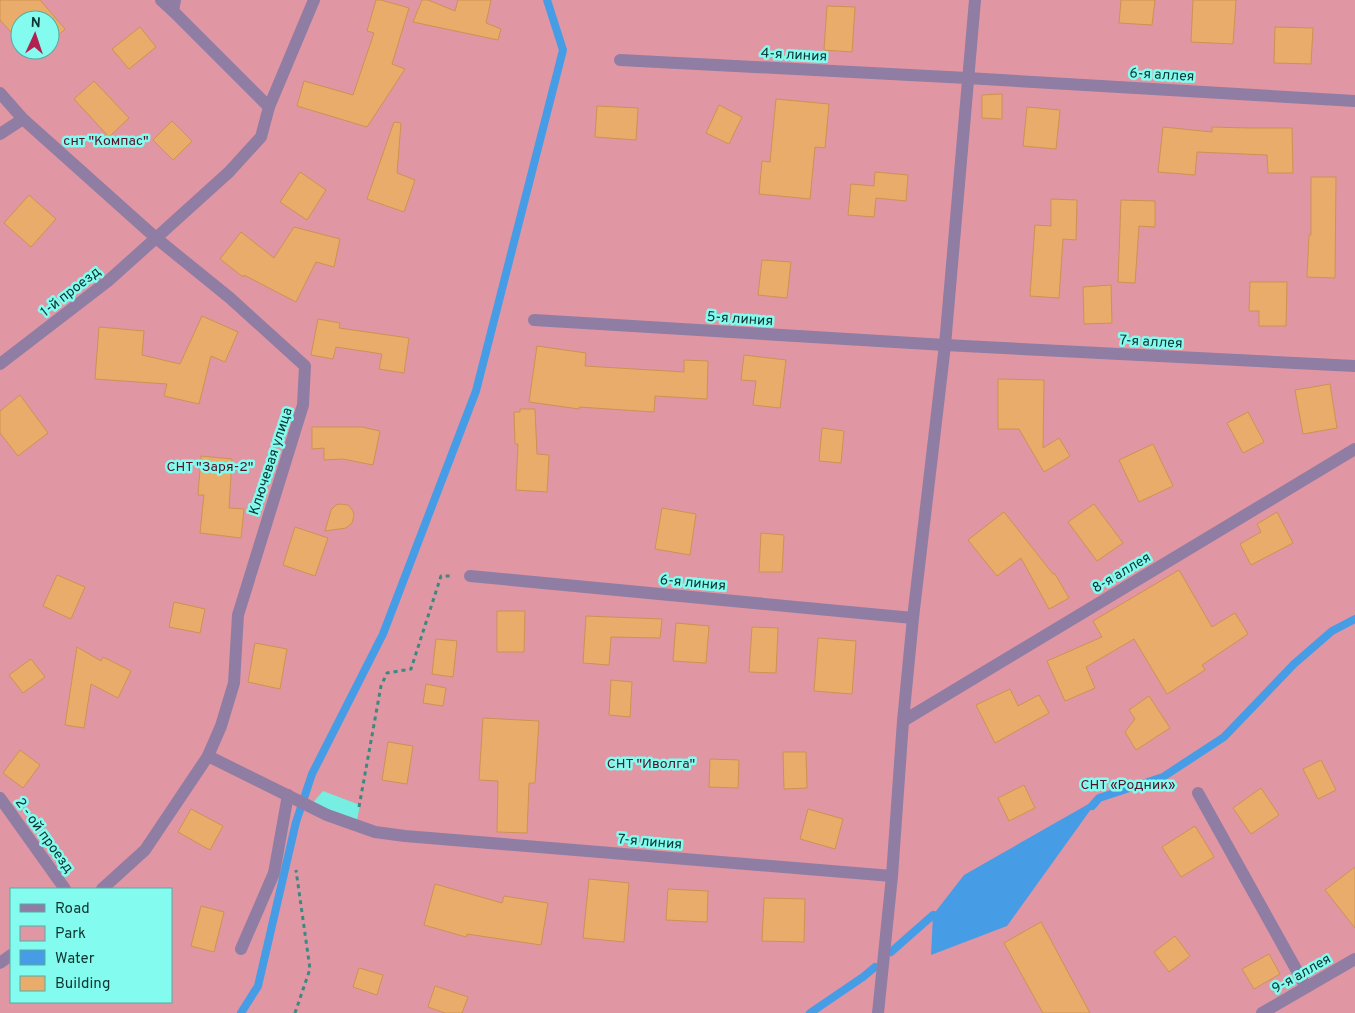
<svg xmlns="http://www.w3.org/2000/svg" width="1355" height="1013" font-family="Overpass,sans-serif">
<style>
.green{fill:#e196a4;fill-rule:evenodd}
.water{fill:#479de5}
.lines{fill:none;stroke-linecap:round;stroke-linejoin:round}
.stream{stroke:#479de5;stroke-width:8}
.building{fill:#eaac6b;stroke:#ce9251}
.path{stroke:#3d8982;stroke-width:3;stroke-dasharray:4 4;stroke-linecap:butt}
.minor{stroke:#907da3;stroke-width:12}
.labels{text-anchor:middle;stroke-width:5;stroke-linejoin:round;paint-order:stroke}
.street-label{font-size:14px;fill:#0d3531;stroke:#84fbef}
.park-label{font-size:14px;fill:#551227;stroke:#84fbef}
</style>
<rect width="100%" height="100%" fill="#76eee2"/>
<path class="green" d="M0,0h1355v1013h-1355zM20,20h30v30h-30zM323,791l37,14 -4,20 -46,-19zM11,889h160v113h-160z"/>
<path class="water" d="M1099,798l-92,128 -76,29 2,-40 31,-40z"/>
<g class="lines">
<g class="stream">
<path d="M1092,806l7,-8 64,-21 61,-40 70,-73 38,-33 23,-12"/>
<path d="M891,952l42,-37 9,1"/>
<path d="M241,1013l17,-27 38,-164 16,-48 71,-140 93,-243 87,-341 -16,-50"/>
<path d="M810,1013l53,-36 12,-10"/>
</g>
</g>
<g class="building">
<path d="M0,0h40l25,29 -15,14v-23h-30v22l-20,-22z"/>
<path d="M376,0h5l28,8 -17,56 13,5 -38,58 -70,-21 7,-25 49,14 21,-62 -7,-2z"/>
<path d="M422,0h6l27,11 3,-11h33l-5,23 15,6 -3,11 -85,-18z"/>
<path d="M1121,0h34l-3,25 -33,-2z"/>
<path d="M1193,0h43l-3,44 -42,-2z"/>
<path d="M827,6l28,1 -3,45 -28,-2z"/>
<path d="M140,27l16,20 -27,22 -17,-20z"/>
<path d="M1275,27l38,1 -2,36 -37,-1z"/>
<path d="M94,81l35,37 -20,19 -35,-38z"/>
<path d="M1002,94v25l-20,-1v-23z"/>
<path d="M776,99l53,5 -4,44 -10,-1 -5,52 -51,-5 3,-33 8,1z"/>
<path d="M719,105l23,12 -13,27 -23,-11z"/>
<path d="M597,106l41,2 -2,32 -41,-3z"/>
<path d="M1027,107l33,3 -4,39 -33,-3z"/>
<path d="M172,121l20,20 -19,19 -20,-20z"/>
<path d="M394,122l7,1 -4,50 18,7 -11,32 -37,-13z"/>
<path d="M1163,127l49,5v-5l36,1h44l1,45h-25l-1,-18 -70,-3 -2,23 -37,-3z"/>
<path d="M300,172l26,18 -19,30 -27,-18z"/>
<path d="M875,172l33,3 -2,26 -30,-3 -2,19 -26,-2 3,-31 23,2z"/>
<path d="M1311,177h25l-1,101 -28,-1 2,-42h2z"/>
<path d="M29,195l27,24 -25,28 -27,-24z"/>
<path d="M1051,199l26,1 -1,40 -13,-1 -4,59 -29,-2 5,-71 16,1z"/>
<path d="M1121,200l34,1v26l-16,-1 -4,57 -17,-1z"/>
<path d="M294,227l46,12 -6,28 -18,-5 -20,40 -52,-27 -1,2 -23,-18 21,-27 33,26z"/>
<path d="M762,260l29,2 -4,36 -29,-3z"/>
<path d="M1250,282h37l-1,44h-27v-15h-10z"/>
<path d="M1111,285l1,38 -28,1 -1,-37z"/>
<path d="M202,316l36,16 -13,30 -14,-6 -12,48 -35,-8 3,-12 -72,-5 4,-52 45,4 -2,24 38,9z"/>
<path d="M318,319l22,4 -1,5 70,10 -5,35 -25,-4 3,-15 -46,-7 -3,12 -22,-4z"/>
<path d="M537,346l49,7 -1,13 99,6v-12l24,1 -1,38 -52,-3 -1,16 -75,-5v2l-50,-7z"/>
<path d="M744,355l42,5 -6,48 -27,-3 3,-24 -15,-1z"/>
<path d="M998,379l46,1 -1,68 16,-10 11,18 -26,16 -25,-43h-21z"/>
<path d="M1330,384l7,44 -34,6 -8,-44z"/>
<path d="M20,395l28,38 -30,23 -18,-23v-22z"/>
<path d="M520,409h15l2,45 12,1 -2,37 -31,-2 2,-46h-3l-1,-32h6z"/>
<path d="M1248,412l16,30 -21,11 -16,-30z"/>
<path d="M312,427h50l18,4 -7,34 -30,-6 -19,1v-12l-12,1z"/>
<path d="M822,428l22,3 -3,32 -22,-2z"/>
<path d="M1153,444l20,42 -34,16 -20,-42z"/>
<path d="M201,456l31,3 -3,49 15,1 -3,29 -41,-5 4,-38h-6z"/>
<path d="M340,504l8,1 5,6 1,4 -2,8 -6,5 -21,3 6,-21 5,-5z"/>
<path d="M1094,504l29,39 -26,18 -29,-39z"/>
<path d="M662,508l34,6 -6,41 -35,-6z"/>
<path d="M1004,512l49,62h2l14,24 -20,11 -28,-51 -24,18 -29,-36z"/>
<path d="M1277,512l16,31 -42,22 -11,-21 21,-12 -4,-8z"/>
<path d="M295,527l33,11 -13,38 -32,-11z"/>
<path d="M761,533l23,2 -2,37h-23z"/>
<path d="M1179,570l33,57 23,-14 13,21 -46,31 3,5 -38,24 -33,-55 -48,28 9,21 -30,13 -18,-40 55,-24 -9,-16z"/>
<path d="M57,575l28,12 -14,32 -28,-13z"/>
<path d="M174,602l31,7 -5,24 -31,-6z"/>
<path d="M497,611h28l-1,41h-27z"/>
<path d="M586,616l76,3 -2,19 -49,-1 -2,28 -26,-2z"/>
<path d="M676,623l33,3 -3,37 -33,-2z"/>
<path d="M752,627l26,1 -2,45 -27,-1z"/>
<path d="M818,638l38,3 -4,53 -38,-3z"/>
<path d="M436,639l21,2 -4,36 -21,-3z"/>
<path d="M255,643l32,6 -7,40 -32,-7z"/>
<path d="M77,647l24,14 2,-4 28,14 -13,27 -27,-14 -7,44 -19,-3z"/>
<path d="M31,659l14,18 -22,16 -14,-18z"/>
<path d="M611,680l21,2 -2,35 -21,-2z"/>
<path d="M426,684l20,4 -3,18 -20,-3z"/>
<path d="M1010,689l8,17 21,-11 10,18 -54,30 -19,-38z"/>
<path d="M1149,696l21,32 -34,22 -11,-18 10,-13 -6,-9z"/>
<path d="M483,718l56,3 -4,62h-6l-2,50 -30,-1 1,-51 -19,-1z"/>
<path d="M388,742l25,4 -6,38 -25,-4z"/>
<path d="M20,750l20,15 -17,23 -20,-15z"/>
<path d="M783,752h23l1,36 -23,1z"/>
<path d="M710,759l29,1 -1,28 -29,-1z"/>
<path d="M1321,760l15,30 -18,9 -15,-30z"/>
<path d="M1024,785l11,23 -26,13 -11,-23z"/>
<path d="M1261,788l18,27 -28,19 -18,-26z"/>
<path d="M191,809l32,17 -13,24 -32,-18z"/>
<path d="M808,809l35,10 -8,30 -35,-10z"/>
<path d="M1195,826l19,31 -33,20 -19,-30z"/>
<path d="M1355,867v61l-30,-38z"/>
<path d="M589,879l40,4 -5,59 -41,-4z"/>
<path d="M435,884l67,19 2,-7 44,7 -7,42 -74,-11 -1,3 -42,-12z"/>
<path d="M668,889l40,2 -1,31 -41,-2z"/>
<path d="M764,898l41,1 -1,43 -42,-1z"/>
<path d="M201,906l23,6 -10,40 -23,-6z"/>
<path d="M1041,922l49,91h-47l-39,-70z"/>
<path d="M1175,936l15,20 -21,16 -15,-20z"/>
<path d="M1269,954l11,20 -26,15 -12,-20z"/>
<path d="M359,968l24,7 -6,20 -24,-8z"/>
<path d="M435,986l33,11 -6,16h-17l-17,-6z"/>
</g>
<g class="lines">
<g class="path">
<path d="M359,807l22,-121 6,-13 24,-4 30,-93h11"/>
<path d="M295,1013l15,-44 -14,-99"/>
</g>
<g class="minor">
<path d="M161,0l12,11"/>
<path d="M620,60l347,18 388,23"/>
<path d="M0,93l23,26 133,119 -48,43 -108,83"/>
<path d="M269,107l45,-107"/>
<path d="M0,134l23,-15"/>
<path d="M534,320l411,25 410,21"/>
<path d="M470,576l443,42"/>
<path d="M903,721l452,-272"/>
<path d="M208,756l119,59 48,17 30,4 487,40"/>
<path d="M1198,793l108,194"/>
<path d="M0,798l65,91"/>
<path d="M102,889l43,-39 63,-94 13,-30 13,-43 4,-68 65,-210 2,-39 -75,-68 -74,-60 73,-66 32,-35 8,-30 -96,-96 2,-11"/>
<path d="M241,949l33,-76 14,-78"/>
<path d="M0,963l11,-8"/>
<path d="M878,1013l14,-137 11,-155 10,-103 32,-273 30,-345"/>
<path d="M1262,1013l93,-54"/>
</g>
</g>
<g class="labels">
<g class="street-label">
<text transform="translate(794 54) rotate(3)" y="5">4-я линия</text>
<text transform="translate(1162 74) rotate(3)" y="5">6-я аллея</text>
<text transform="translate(70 291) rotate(-38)" y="5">1-й проезд</text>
<text transform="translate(740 318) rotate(4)" y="5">5-я линия</text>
<text transform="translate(1151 341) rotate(3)" y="5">7-я аллея</text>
<text transform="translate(270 461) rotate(-72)" y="5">Ключевая улица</text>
<text transform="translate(1121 572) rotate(-31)" y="5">8-я аллея</text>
<text transform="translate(693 582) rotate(5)" y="5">6-я линия</text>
<text transform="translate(45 835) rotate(54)" y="5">2 - ой проезд</text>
<text transform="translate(650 841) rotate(5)" y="5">7-я линия</text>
<text transform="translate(1301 973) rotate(-30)" y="5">9-я аллея</text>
</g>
<g class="park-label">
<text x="106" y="145">снт "Компас"</text>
<text x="210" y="471">СНТ "Заря-2"</text>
<text x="651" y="768">СНТ "Иволга"</text>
<text x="1128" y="789">СНТ «Родник»</text>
</g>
</g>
<rect x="10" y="888" width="162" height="115" fill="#84fbef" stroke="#54aca3"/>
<rect x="20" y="904" width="25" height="8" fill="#907da3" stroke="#54aca3"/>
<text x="55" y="913" font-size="15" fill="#0d3531">Road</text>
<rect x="20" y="926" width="25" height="15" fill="#e196a4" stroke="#54aca3"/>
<text x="55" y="938" font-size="15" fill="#0d3531">Park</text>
<rect x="20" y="950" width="25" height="15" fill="#479de5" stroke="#54aca3"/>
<text x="55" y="963" font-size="15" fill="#0d3531">Water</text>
<rect x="20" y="976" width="25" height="15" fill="#eaac6b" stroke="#54aca3"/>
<text x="55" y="988" font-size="15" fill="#0d3531">Building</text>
<g transform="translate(35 35) rotate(3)"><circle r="24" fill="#84fbef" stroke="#54aca3"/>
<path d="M0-4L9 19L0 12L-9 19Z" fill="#b12152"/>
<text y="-8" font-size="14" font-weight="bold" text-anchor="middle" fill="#0d3531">N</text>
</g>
</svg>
